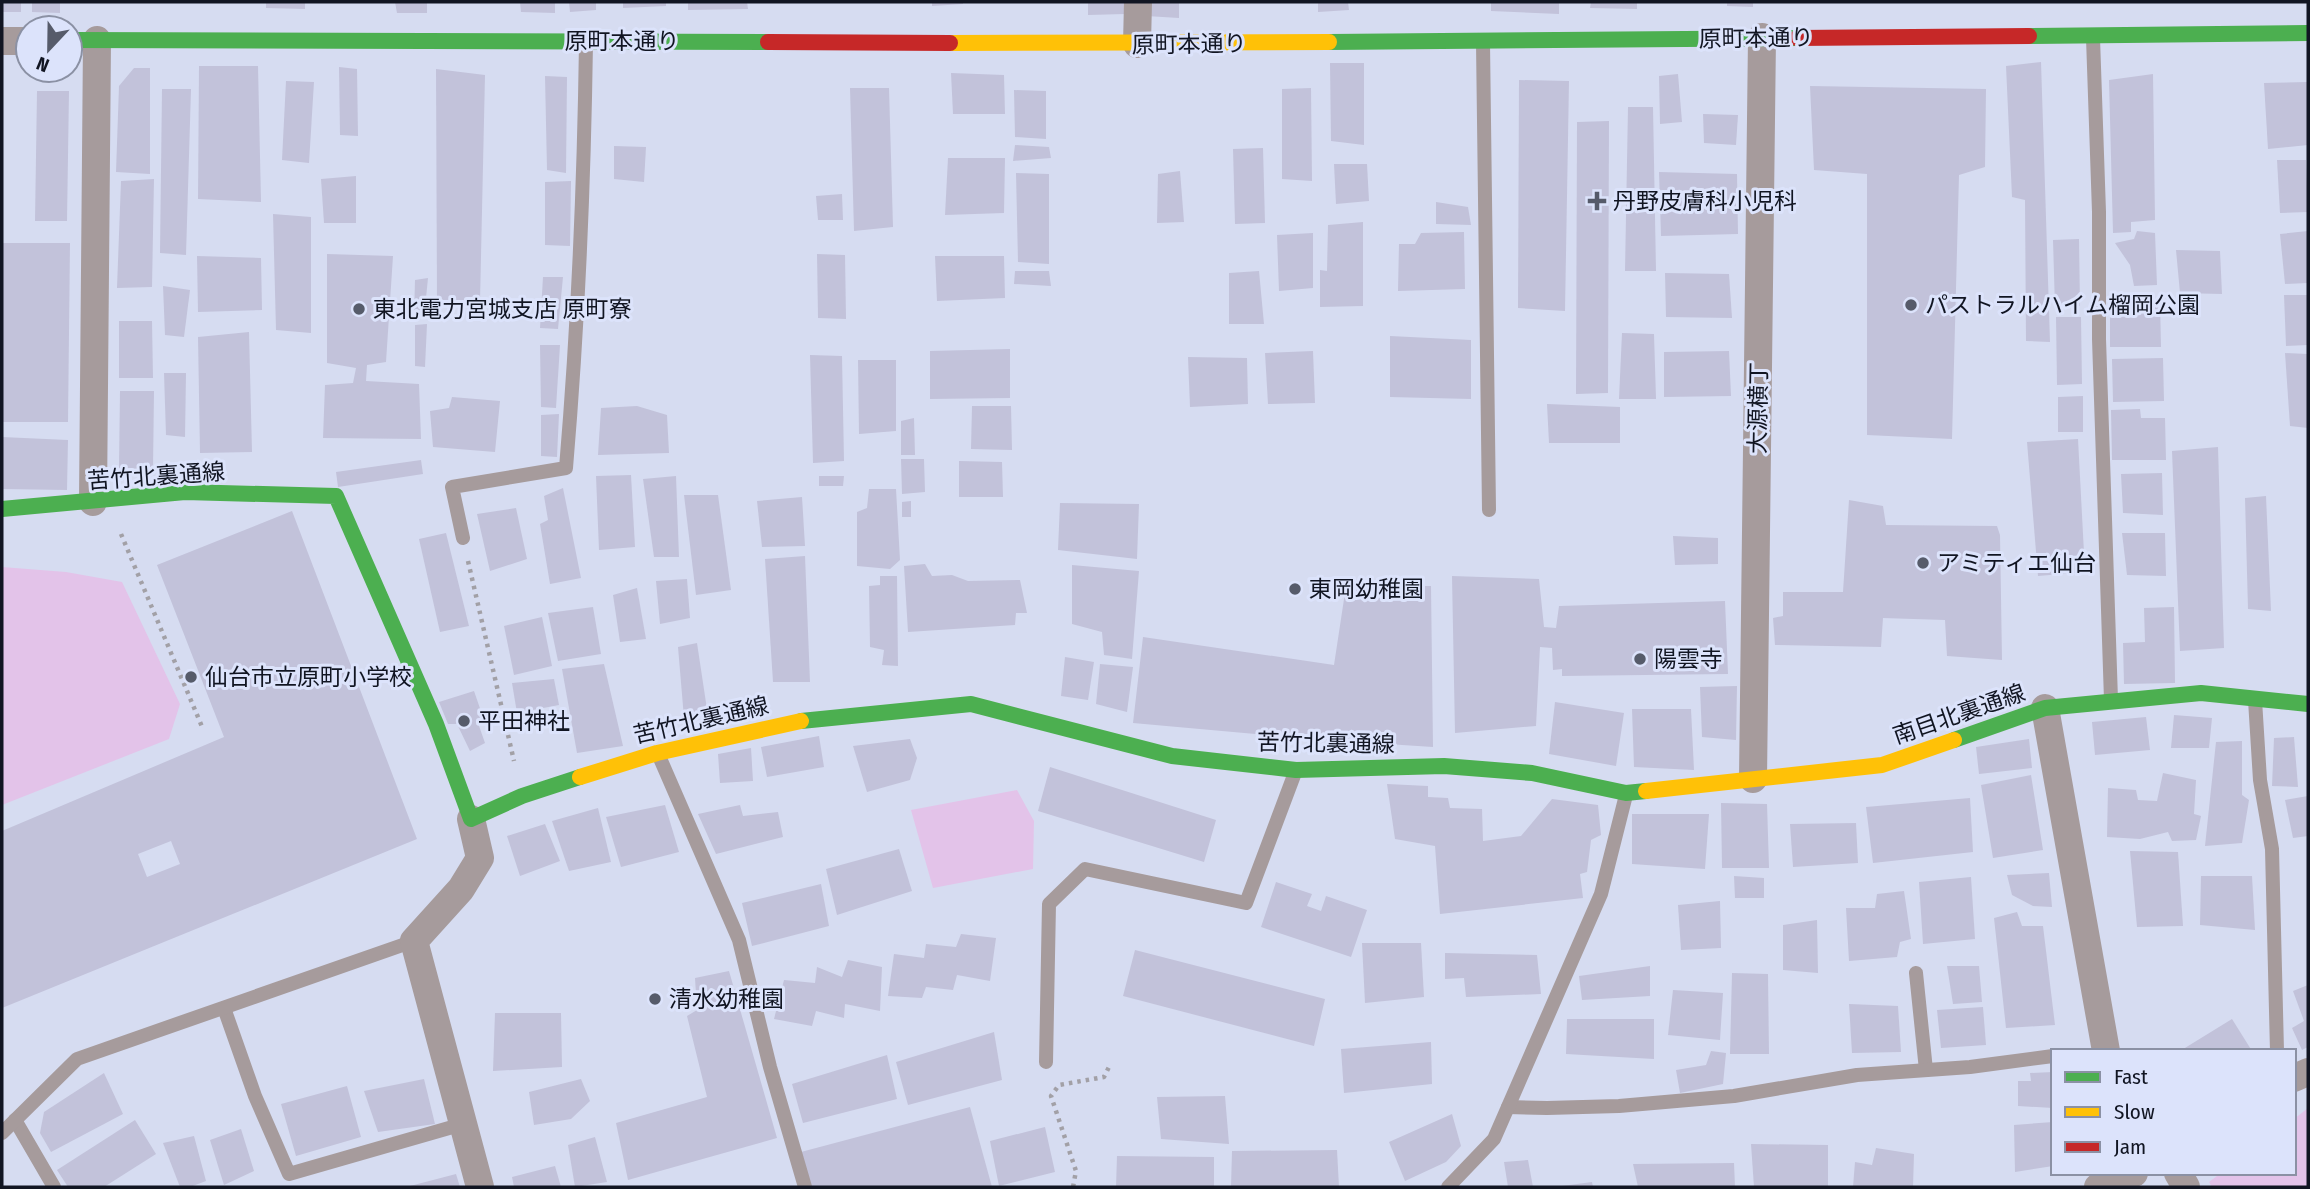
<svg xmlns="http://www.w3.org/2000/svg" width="2310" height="1189" font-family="'Fira Sans Condensed','Noto Sans JP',sans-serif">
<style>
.green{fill:#e3c3e9}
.building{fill:#c2c2da;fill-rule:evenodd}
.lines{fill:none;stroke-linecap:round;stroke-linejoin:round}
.path{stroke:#a2a0a6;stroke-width:4.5;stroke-dasharray:3.5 5;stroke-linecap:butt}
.lane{stroke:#a69b9c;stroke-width:14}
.street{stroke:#a69b9c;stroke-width:28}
.fast{stroke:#4caf50;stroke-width:16}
.slow{stroke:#ffc107;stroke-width:16}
.jam{stroke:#c62828;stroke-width:16}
.poi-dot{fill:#565b6a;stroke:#dce3fb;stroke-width:2.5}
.labels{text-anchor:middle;stroke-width:6;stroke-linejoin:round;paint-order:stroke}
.street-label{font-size:23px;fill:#111522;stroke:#dce3fb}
.poi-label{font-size:23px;fill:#111522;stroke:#dce3fb;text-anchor:start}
</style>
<rect width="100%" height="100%" fill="#d6dcf1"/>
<g class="green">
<path d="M2,567l64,5 56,10 58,122 -11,35 -167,66z"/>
<path d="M1017,790l17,31 -1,48 -100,19 -22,-78z"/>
<path d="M2308,1108v79h-96l-3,-5 12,-9h73v-54z"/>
</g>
<g class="building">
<rect x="2" y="2" width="19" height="10"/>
<path d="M32,2h28v11l-28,-1z"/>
<path d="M266,2h39v7l-39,-1z"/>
<path d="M395,2h32v11h-30z"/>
<path d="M520,2h35v11l-34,-1z"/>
<path d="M569,2h27v8l-26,2z"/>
<path d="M623,2h43v4l-43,2z"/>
<path d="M688,2h59l1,7 -60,1z"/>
<path d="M932,2h31v2l-31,2z"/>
<path d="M1088,2h36l1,12 -37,1z"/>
<path d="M1146,2h33v16l-33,-2z"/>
<path d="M1318,2h30l1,8 -31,2z"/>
<path d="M1491,2h68v12l-68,-3z"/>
<path d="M1591,2h46v7l-47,-1z"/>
<path d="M1727,2h26v5l-26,-1z"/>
<path d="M2041,62l9,280 -24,-1 -1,-141 -13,-3 -6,-131z"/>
<path d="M1330,63h34v82l-33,-4z"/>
<path d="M199,66h59l3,136 -63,-3z"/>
<path d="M339,67l18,2 1,67 -18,-1z"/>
<path d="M134,68h16v106l-34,-2 3,-86z"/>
<path d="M436,69l49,6 -5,227 -43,-2z"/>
<path d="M951,73l53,2 1,39h-52z"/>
<path d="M1678,74l4,48 -22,2 -1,-48z"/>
<path d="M2153,74l2,146 -24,2v10l-18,1 -4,-153z"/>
<path d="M545,76l22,1 -1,96 -19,-3z"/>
<path d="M1519,80l50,1 -4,230 -47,-3z"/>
<path d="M286,81l28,1 -5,81 -27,-3z"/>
<path d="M2307,82l1,63 -40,4 -4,-66z"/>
<path d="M1810,86l176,3 -1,78 -26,8 -7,264 -85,-4v-261l-53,-4z"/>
<path d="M850,88h39l4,139 -39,4z"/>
<path d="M1311,88l1,93 -30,-2v-90z"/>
<path d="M162,89h29l-5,166 -26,-2z"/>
<path d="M1014,90l32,1v48l-31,-2z"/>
<path d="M37,91h32l-2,130h-32z"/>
<path d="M1628,107h25l3,164h-31z"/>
<path d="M1703,114l35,1 -2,30 -32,-2z"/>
<path d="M1609,121l-1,272 -32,1 1,-272z"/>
<path d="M1015,145l34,2 2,11 -38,3z"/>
<path d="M614,146l32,1 -2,35 -30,-3z"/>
<path d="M1263,148l2,75 -30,1 -2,-75z"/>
<path d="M948,158h57l-1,55 -59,2z"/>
<path d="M2277,160h29l2,52 -28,1z"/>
<path d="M1334,164h33l2,37 -33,3z"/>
<path d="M1180,171l4,51 -27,1 1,-49z"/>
<path d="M1659,172l78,2 1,60 -77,2z"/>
<path d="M1016,173l33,1v90l-31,-2z"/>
<path d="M356,176v47h-32l-3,-44z"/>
<path d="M154,179l-2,108 -35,1 4,-107z"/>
<path d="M571,181l-1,65 -25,-1v-63z"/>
<path d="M842,194l1,26h-25l-2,-24z"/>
<path d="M1436,202l32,5 3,18 -35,-1z"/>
<path d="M273,214l38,3v116l-35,-3z"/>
<path d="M1363,222v84l-43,1v-37l7,1 1,-46z"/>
<path d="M2137,231l18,2 2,52 -23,1 -4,-21 -15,-22 19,-4z"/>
<path d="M2308,231v52l-23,1 -5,-50z"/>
<path d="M1464,232l1,57 -67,2 1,-47h16l6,-11z"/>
<path d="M1313,233v55l-34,3 -2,-56z"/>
<path d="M2079,239l1,67 -25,1 -2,-67z"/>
<path d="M2,243h68l-2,179h-66z"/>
<path d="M2176,250l44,1 2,43 -42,-1z"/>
<path d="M327,254l66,2 -7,106 -19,3 -1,16 53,3 2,55 -98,-1 2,-53 28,-2 3,-15 -29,-5z"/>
<path d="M817,254l28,1 1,64 -28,-1z"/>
<path d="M197,256l64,2 1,52 -64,2z"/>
<path d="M935,256h69l1,42 -68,3z"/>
<path d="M1015,271h34l2,15 -37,-2z"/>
<path d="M1259,271l5,53h-35v-51z"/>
<path d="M1665,273l64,1 3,44 -66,-1z"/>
<path d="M543,277h20l-5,52 -18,-1z"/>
<path d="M428,278l-4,40 -10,-1 1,-37z"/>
<path d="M163,286l27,4 -6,47 -19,-2z"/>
<path d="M2284,295h24v50l-22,1z"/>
<path d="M2110,302h50l1,45h-51z"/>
<path d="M2056,317h25l1,67 -25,1z"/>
<path d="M119,321h33l1,57h-34z"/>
<path d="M427,324l-2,43 -10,-1v-41z"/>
<path d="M249,332l3,120 -52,1 -2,-116z"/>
<path d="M1622,333l32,1 2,65h-37z"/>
<path d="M1390,336l81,4v59l-81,-2z"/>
<path d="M540,345h20l-4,63 -15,-1z"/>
<path d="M1010,349v49l-80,1v-48z"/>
<path d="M1313,351l2,52 -47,1 -3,-51z"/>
<path d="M1729,351l2,45 -67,1v-45z"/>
<path d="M2285,353l23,1v74l-18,-2z"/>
<path d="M810,355l32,1 2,105 -31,2z"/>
<path d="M1188,357l59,1 1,46 -58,3z"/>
<path d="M2163,358l1,43 -51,1 -1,-43z"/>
<path d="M858,360h38v71l-37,3z"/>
<path d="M164,373h22l-1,64 -19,-2z"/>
<path d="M120,391h34l-1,78 -34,-1z"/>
<path d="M2083,396v36h-25v-35z"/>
<path d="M452,397l48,4 -5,51 -62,-5 -3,-36 19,-3z"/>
<path d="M1547,404l73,3v36h-71z"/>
<path d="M637,406l30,9 2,38 -71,2 3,-47z"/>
<path d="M972,406h39l1,44 -41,-1z"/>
<path d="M2140,409l1,9h24l1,42h-54l-1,-50z"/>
<path d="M559,414l-2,43 -16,-1v-41z"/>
<path d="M914,418l1,37h-14v-34z"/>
<path d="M2,437l66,3 -1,50 -65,-1z"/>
<path d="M2078,439l7,133 -47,4 -11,-134z"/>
<path d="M2218,447l6,201 -44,3 -8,-200z"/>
<path d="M901,459h23l1,33 -23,2z"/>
<path d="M421,460l2,14 -85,13 -2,-15z"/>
<path d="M959,461l43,1 1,35h-44z"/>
<path d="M2162,473l1,42 -40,-2 -2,-39z"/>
<path d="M631,475l4,72 -36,3 -3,-74z"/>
<path d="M676,476l3,81h-25l-11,-78z"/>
<path d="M819,476h25l-1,10h-24z"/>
<path d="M563,488l18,90 -31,6 -10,-60 8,-4 -4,-24z"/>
<path d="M869,489h27l4,71 -10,9 -33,-3v-54l10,-4z"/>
<path d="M684,495h34l13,95 -35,5z"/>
<path d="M2266,496l5,115 -23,-2 -3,-111z"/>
<path d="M802,497l3,49 -43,1 -5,-46z"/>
<path d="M1849,500l34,6 3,19 111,1 3,9 2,125 -55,-4 -2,-36 -62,-2 -2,29 -106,-2 -2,-27 10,-2v-24h60z"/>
<path d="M911,501v16h-9v-15z"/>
<path d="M1060,503l79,1 -2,55 -79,-9z"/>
<path d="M516,508l11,51 -37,12 -13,-57z"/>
<path d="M292,511l125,328 -415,169v-177l222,-94 -67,-172zM171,841l9,23 -33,13 -9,-23z"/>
<path d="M446,533l23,93 -29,6 -21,-93z"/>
<path d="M2122,533h43l1,43 -39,-1z"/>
<path d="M1673,536l45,2v26l-43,1z"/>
<path d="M805,556l5,126h-37l-8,-123z"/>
<path d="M925,564l7,12 20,-1 16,6 52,-1 7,33h-11l-1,12 -107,7 -4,-66z"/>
<path d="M1072,565l67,6 -7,88 -28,-4 -2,-23 -30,-8z"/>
<path d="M880,576h17l1,90 -16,-1 2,-15 -14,-3 -1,-61 11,-1z"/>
<path d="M1452,576l87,3 5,48 12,1 3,-22 166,-5 3,73 -166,2v-7l-9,1 -1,-22 -12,-1 -4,79 -81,7z"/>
<path d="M687,579l3,39 -30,6 -4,-43z"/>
<path d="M1346,586h85l2,161 -123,-8 -177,-16 10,-86 191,28z"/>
<path d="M637,588l9,51 -26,3 -7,-47z"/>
<path d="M593,607l8,47 -43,7 -10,-48z"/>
<path d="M2174,607l1,76 -51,1 -1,-41 22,-1 -1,-34z"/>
<path d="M542,617l10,49 -38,9 -10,-49z"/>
<path d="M697,643l11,73 -24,2 -6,-71z"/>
<path d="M1065,657l29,5 -6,38 -27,-4z"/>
<path d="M604,664l19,82 -46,7 -15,-84z"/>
<path d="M1100,664l33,3 -6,45 -31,-8z"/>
<path d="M554,679l5,26 -42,8 -5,-30z"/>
<path d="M1737,686l-1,54 -34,-3 -2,-50z"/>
<path d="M474,691l10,29 -6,3 7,20 -15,8 -13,-27h-9l-9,-22z"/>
<path d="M1555,702l69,11 -8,53 -67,-12z"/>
<path d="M1632,709h59l3,61 -60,-3z"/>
<path d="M2174,715l38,3 -3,30h-38z"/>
<path d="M2146,717l4,33 -55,5 -3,-33z"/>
<path d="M819,736l5,31 -57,10 -6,-30z"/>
<path d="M2294,737l4,50 -26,-1 2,-48z"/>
<path d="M910,739l7,19 -7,22 -43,12 -14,-46z"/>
<path d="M2029,739l3,29 -53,6 -3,-27z"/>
<path d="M2242,741v54l7,5 -7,43 -37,3 11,-104z"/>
<path d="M751,748l2,33 -33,2 -2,-29z"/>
<path d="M1050,767l166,53 -12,42 -166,-51z"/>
<path d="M2163,773l33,7 -2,34 7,2 -5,24 -24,1 -4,-9 -28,7 -33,-2 1,-49 28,2 2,10 19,1z"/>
<path d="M2031,775l12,75 -50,8 -12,-73z"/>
<path d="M1387,784l41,2v11l20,1 2,10 32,1 1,32 38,-5 31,-37 46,6 3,30 -10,5 -4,32 -7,2 3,24 -143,16 -5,-68 -40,-7z"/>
<path d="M2308,796v40l-15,2 -8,-38z"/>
<path d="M1970,798l3,54 -100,11 -7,-56z"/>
<path d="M1721,803l46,1 2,64h-47z"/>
<path d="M665,805l14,47 -58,15 -15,-50z"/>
<path d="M740,805l3,11 35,-4 5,25 -67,17 -18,-40z"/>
<path d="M598,808l13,54 -42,9 -17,-50z"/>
<path d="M1632,814h77l-4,55 -73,-5z"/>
<path d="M1856,823l2,40 -65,4 -3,-43z"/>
<path d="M545,824l15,37 -40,15 -13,-40z"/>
<path d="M899,849l13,42 -75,24 -11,-46z"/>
<path d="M2130,851l48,1 5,74 -46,1z"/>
<path d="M2049,873l3,34 -19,-1 -21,-11 -5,-20z"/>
<path d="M1734,876l30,2v20h-29z"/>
<path d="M2201,876h51l3,54 -55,-5z"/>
<path d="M1971,877l4,62 -52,5 -4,-62z"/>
<path d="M1276,882l36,12 -5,12 14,5 5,-15 41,14 -16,47 -90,-30z"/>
<path d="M821,884l8,42 -77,20 -10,-43z"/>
<path d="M1904,891l7,48 -11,3 -3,15 -48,4 -3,-53h29l2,-14z"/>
<path d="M1720,901l1,47 -40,2 -3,-45z"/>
<path d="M2017,912l5,14h21l12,99 -49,3 -12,-110z"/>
<path d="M1817,920l1,53 -35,-3v-45z"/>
<path d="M961,934l35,4 -6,43 -33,-6 -4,15 -27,-3 -4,11 -34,-2 6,-42 30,4 2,-14 30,3z"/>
<path d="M1362,943h59l3,54 -59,6z"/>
<path d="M1135,950l190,49 -11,47 -191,-50z"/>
<path d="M1445,953l92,2 4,39 -75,3 -2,-19 -19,1z"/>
<path d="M848,960l34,7 -2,44 -35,-7 -1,14 -28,-7 -4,15 -38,-7 10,-39 31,3 2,-16 25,10z"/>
<path d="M1650,966v30l-68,4 -3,-24z"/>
<path d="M1947,966h32l3,36 -29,2z"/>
<path d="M729,971l48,167 -149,42 -12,-57 91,-26 -20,-81 10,-6 -2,-32z"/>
<path d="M1732,973l36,1 1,80h-39z"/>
<path d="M2308,985v62l-6,3 -10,-22 12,-7 -11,-30z"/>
<path d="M1673,990l50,3 -3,47 -52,-5z"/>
<path d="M1849,1004l49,2 3,46 -49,1z"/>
<path d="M1983,1007l3,38 -45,3 -4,-38z"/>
<path d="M495,1013h66l1,54 -69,4z"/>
<path d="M1567,1019h87v40l-88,-5z"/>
<path d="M2232,1019l20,32h-72z"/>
<path d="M994,1032l8,48 -94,25 -12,-43z"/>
<path d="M1431,1042l1,42 -88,9 -3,-44z"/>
<path d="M1711,1051l15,2 -3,31 -43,9 -4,-23 30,-5z"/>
<path d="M887,1055l10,44 -94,24 -11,-39z"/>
<path d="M2053,1072v36l-35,-2v-25h13l-1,-8z"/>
<path d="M104,1073l19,41 -72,38 -11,-19 4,-21z"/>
<path d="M424,1079l11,45 -57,8 -14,-41z"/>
<path d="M581,1079l9,22 -19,18 -37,6 -5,-33z"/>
<path d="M347,1086l14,51 -65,19 -15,-52z"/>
<path d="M1225,1096l4,48 -68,-5 -4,-42z"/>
<path d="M970,1107l22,80h-181l-10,-35z"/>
<path d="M1452,1114l9,32 -15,16 -41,19 -16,-39z"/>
<path d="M135,1120l21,34 -52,33h-36l-11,-17z"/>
<path d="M2053,1122v44l-38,6 -1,-47z"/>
<path d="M1045,1127l10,45 -56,14 -9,-45z"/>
<path d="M241,1129l13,42 -30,14 -14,-45z"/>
<path d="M194,1136l12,45 -16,6h-10l-17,-44z"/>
<path d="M595,1137l12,45 -32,5 -7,-42z"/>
<path d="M1751,1144l77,1v42h-74z"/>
<path d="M1876,1148l38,6 -1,33h-60l2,-25 17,3z"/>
<path d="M1337,1150l2,37h-108l1,-36z"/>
<path d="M1117,1156l97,1v30h-98z"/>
<path d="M1528,1160l5,27h-25l-4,-25z"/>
<path d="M1734,1163l1,24h-97l-5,-23z"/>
<path d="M555,1166l6,21h-47l-2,-10z"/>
<path d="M456,1174l4,13h-50v-1z"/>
<path d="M1592,1182l1,5h-30l-1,-1z"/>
</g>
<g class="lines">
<g class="path">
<path d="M121,534l82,195"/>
<path d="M468,561l46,200"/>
<path d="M1073,1187l3,-16 -25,-75 8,-11 45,-8 6,-12"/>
</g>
<g class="lane">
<path d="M2093,38l6,174v127l12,361"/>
<path d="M1483,43l6,467"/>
<path d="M463,538l-11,-51 114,-19c12,-142 18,-283 20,-425"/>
<path d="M2255,700l5,80 12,69 5,202"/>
<path d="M659,756l80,184 31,127 35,120"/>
<path d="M1916,973l10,97"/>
<path d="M224,1008l31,88 34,78 174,-50"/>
<path d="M1046,1062l3,-158 36,-35 161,34 50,-133"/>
<path d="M1508,1107l39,1 72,-2 115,-10 123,-21 113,-8 83,-11"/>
<path d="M15,1120l39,67"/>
<path d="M2,1133l75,-74 337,-118"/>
<path d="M1448,1187l46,-48 107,-245 25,-99"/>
</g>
<g class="street">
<path d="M2,41h26"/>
<path d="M1137,44l1,-42"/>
<path d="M93,502l4,-462"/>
<path d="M2045,708l61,343"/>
<path d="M1753,779l9,-742"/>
<path d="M471,819l9,39 -19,31 -47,52 66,246"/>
<path d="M2294,1078l14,-6"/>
<path d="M2178,1173l8,14"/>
<path d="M2098,1187l36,-14"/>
</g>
<g class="fast">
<path d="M2029,36l279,-3"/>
<path d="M70,40l698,2"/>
<path d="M1329,42l468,-4"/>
<path d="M2,509l183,-17 151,4 100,228 35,95 51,-23 58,-19"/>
<path d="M801,721l170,-17 201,52 124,14 148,-4 88,7 94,20 20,-2"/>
<path d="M1954,740l91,-32 156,-15 107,11"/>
</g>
<g class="slow">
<path d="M950,43l379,-1"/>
<path d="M580,777l77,-24 144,-32"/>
<path d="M1646,791l236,-26 72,-25"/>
</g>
<g class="jam">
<path d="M1797,38l232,-2"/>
<path d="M768,42l182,1"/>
</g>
</g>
<g class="poi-dot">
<path d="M1593.5 190.5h7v7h7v7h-7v7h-7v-7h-7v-7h7z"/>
<circle cx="1911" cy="305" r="7"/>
<circle cx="359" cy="309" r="7"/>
<circle cx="1923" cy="563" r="7"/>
<circle cx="1295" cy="589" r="7"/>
<circle cx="1640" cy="659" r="7"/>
<circle cx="191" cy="677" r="7"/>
<circle cx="464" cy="721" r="7"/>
<circle cx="655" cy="999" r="7"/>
</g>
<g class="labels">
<g class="street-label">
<text transform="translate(1756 38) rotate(-1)" y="8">原町本通り</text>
<text x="622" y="49">原町本通り</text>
<text transform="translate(1189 44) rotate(-1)" y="8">原町本通り</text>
<text transform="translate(1758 408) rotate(-89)" y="8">大源横丁</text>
<text transform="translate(156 476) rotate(-4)" y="8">苦竹北裏通線</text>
<text transform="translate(1959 714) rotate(-19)" y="8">南目北裏通線</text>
<text transform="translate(701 720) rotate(-13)" y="8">苦竹北裏通線</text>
<text transform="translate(1326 743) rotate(1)" y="8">苦竹北裏通線</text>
</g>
<g class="poi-label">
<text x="1613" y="209">丹野皮膚科小児科</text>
<text x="1925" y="313">パストラルハイム榴岡公園</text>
<text x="373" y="317">東北電力宮城支店 原町寮</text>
<text x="1937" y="571">アミティエ仙台</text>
<text x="1309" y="597">東岡幼稚園</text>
<text x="1654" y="667">陽雲寺</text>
<text x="205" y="685">仙台市立原町小学校</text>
<text x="478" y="729">平田神社</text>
<text x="669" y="1007">清水幼稚園</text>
</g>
</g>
<rect width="2310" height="1189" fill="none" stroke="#111522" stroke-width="7"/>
<rect x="2051" y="1049" width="245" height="126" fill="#dce3fb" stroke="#8b91a4" stroke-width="2"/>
<rect x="2065" y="1072" width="35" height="10" fill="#4caf50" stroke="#8b91a4" stroke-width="2"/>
<text x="2114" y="1084" font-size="21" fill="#111522">Fast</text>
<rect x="2065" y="1107" width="35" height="10" fill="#ffc107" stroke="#8b91a4" stroke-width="2"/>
<text x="2114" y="1119" font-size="21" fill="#111522">Slow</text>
<rect x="2065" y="1142" width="35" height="10" fill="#c62828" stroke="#8b91a4" stroke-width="2"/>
<text x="2114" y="1154" font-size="21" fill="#111522">Jam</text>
<g transform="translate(49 49) rotate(202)"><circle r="33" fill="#dce3fb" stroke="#8b91a4" stroke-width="2"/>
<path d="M0-5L12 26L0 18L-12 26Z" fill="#565b6a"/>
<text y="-10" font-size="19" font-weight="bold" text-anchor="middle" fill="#111522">N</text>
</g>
</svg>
